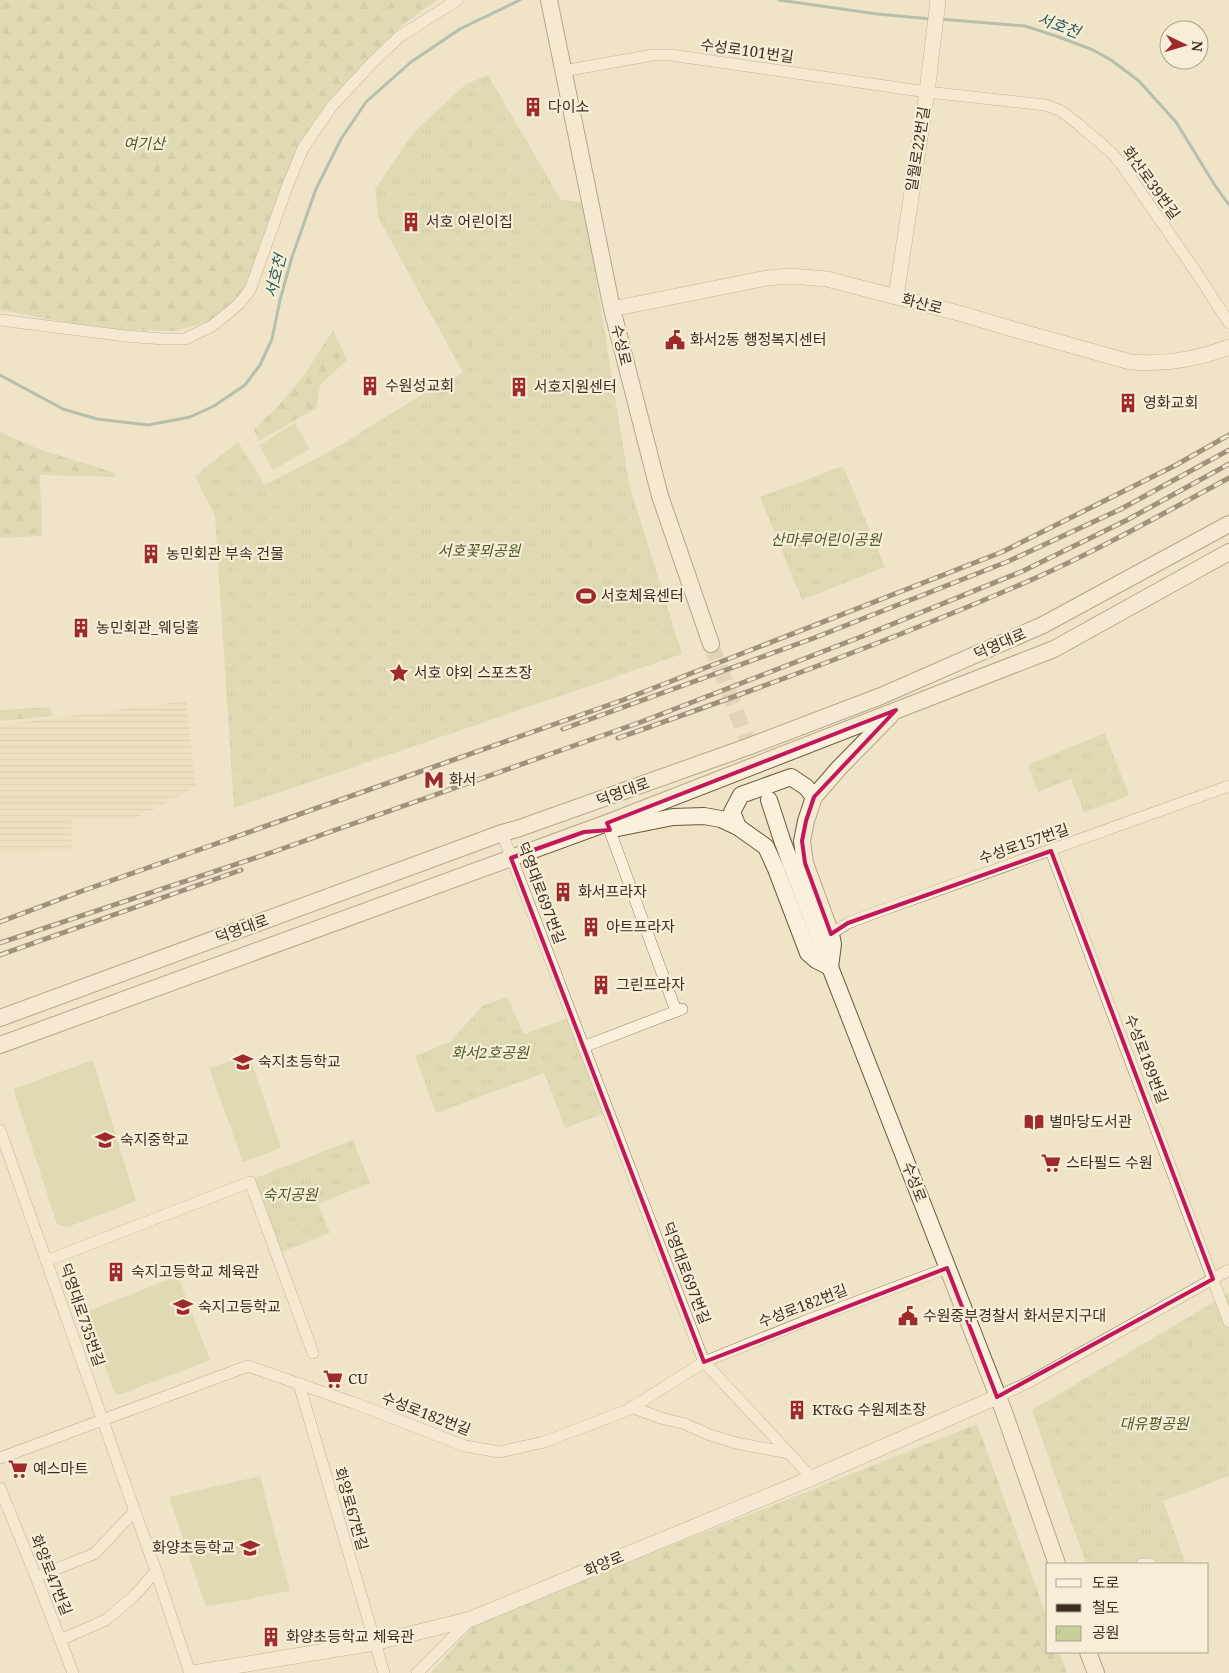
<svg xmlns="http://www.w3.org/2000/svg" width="1229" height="1673" font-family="'Noto Serif','Noto Sans KR',serif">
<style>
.farmland{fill:url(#farmland-rules)}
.green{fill:#c9cf9b}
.forest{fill:url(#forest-firs)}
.park{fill:url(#park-tufts)}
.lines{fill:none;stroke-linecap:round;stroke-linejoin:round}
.stream{stroke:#6f938a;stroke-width:3}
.secondary-tunnel{stroke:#ccc0a6;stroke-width:16;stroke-dasharray:16 8;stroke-linecap:butt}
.minor-casing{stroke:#8d765c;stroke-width:12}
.tertiary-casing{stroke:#8d765c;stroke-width:16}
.secondary-casing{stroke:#6f573f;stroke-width:18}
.minor{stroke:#faf1dc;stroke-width:11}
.tertiary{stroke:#faf1dc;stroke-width:15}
.secondary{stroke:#faf1dc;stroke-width:16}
.rail-casing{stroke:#3d2e20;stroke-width:5}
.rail{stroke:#f7eed8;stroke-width:3;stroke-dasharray:9;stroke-linecap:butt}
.marked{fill:none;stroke:#c2185b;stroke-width:4;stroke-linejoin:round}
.labels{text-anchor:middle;stroke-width:4.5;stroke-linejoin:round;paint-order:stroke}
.street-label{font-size:15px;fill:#3d2e20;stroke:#f7eed8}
.poi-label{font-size:15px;fill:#3d2e20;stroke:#f7eed8;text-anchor:start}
.park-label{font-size:15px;font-style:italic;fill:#4d5a26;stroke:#f7eed8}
.water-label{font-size:16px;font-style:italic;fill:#2f5d5a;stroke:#f7eed8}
</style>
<defs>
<pattern id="farmland-rules" width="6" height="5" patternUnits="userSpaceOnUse" patternTransform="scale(1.25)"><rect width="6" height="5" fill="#e6deb5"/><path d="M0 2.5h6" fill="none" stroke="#c6bf9b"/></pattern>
<pattern id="forest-firs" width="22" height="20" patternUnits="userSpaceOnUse" patternTransform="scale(1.25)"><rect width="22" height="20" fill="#c9cf9b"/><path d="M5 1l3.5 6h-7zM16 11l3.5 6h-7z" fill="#aeb285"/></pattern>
<pattern id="park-tufts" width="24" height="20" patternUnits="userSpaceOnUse" patternTransform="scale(1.25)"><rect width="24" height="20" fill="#c9cf9b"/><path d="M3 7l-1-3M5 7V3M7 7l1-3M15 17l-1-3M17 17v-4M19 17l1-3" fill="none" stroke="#aeb285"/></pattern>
</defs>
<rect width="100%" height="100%" fill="#f0e4c8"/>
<path class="farmland" d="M186,701l10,86 -61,32h-64l1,31 -72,2v-127z"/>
<g class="green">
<path d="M295,423l15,26 -37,21 -14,-25z"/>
<path d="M249,1055l32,93 -38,14 -34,-94z"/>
<path d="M93,1060l43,141 -68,26 -11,-3 -44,-135z"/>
<path d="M178,1276l32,84 -91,35 -5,-3 -28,-80z"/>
<path d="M260,1476l30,115 -84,16 -37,-110z"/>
</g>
<g class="forest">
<path d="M0,0h437l-34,25 -86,93 -29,52 -36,103 -10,22 -32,26 -34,10 -70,-1 -106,-20z"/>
<path d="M333,330l14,30 -27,25 -4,23 -57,33 -5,-11 25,-25 26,-31z"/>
<path d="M0,432l38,17 78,24 -1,4 -75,-2 2,61 -42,2z"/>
<path d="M51,707l1,9 -52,5v-11z"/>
<path d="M977,1424l71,196v32h11l8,21h-636l45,-50z"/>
</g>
<g class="park">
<path d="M488,75l73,125 23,2 45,282 53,170 -448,154 -19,-292 -20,-40 43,-34 27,43c27,-14 56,-28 82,-44 38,-23 76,-49 116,-68l-85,-156 -3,-28 40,-58 51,-47z"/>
<path d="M843,466l42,101 -83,33 -42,-103z"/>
<path d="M1105,733l24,62 -45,18 -13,-34 -33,13 -10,-27z"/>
<path d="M507,997l17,37 44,-16 35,96 -38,14 -21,-55 -108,40 -21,-57 35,-14 32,-36z"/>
<path d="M353,1140l17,43 -52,21 12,29 -48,19 -29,-73z"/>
<path d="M1229,1293v183l-66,25 23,63h-100l-54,-154z"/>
</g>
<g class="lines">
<g class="stream">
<path d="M779,0l98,14 54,5"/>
<path d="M940,19l85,7 31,10 37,14 18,10 28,21 37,41 38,62 15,21"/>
<path d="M0,375l63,34 34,10 51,6 42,-8 24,-11 31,-21 15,-20 12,-26 8,-39 12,-43 24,-68 25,-50 25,-37 45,-40 49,-33 60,-29"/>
</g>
<path class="secondary-tunnel" d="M711,644l58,155"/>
<defs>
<g id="minor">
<path d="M563,71l90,-16h18l256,37 119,13 15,6 17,13 34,29 10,12 76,110 31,48"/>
<path d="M0,320l125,16 39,3h21l27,-13 27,-22 11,-14 37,-103 16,-39 29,-42 39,-42 28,-27 58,-37"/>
<path d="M607,823l69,188"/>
<path d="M502,833l202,529 108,116"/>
<path d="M1051,851l178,471"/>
<path d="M831,934l17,-11 29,-11 352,-126"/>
<path d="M583,1047l99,-38"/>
<path d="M0,1130l156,441 34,102"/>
<path d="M46,1261l204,-79 63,171"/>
<path d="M299,1384l85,289"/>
<path d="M997,1397l34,-16 198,-111"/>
<path d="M631,1407l30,11 24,6 25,11 26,8 53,10"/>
<path d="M0,1458l248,-92 106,37 111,43 34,6 45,-10 84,-32 76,-48 99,-40 144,-54"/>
<path d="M0,1488l36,89 37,96"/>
<path d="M1142,1564h8"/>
<path d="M36,1577l58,-23 41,-43"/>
<path d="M60,1640l46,-20 29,-25 21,-24"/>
<path d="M417,1673l54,-54"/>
</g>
<g id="tertiary">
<path d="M896,297l31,-205 11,-92"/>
<path d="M612,309l155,-31 23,-2 37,3 135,35 54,16 114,32c35,3 66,-2 99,-15"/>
<path d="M193,1673l181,-30 97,-24 341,-141 185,-81"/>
</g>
<g id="secondary">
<path d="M549,0l63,309 48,187 51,148"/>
<path d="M769,800l13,40 48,127 174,445 53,152"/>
<path d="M738,827l-6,-15 9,-17 50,-18 15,10 8,10"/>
<path d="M613,829l60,-12 31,-1 17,3 17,8 28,20 10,22 32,84 8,7 14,7 3,-23 -2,-10 -26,-71 -3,-22 4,-20 8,-24 25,-29 52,-53"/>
<path d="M0,1018l502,-185 15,-4 233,-83 131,-50 162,-71 186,-101"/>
<path d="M0,1045l607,-222 447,-174 175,-97"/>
<path d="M1088,1652l8,21"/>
</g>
</defs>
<use href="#minor" class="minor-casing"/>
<use href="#tertiary" class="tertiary-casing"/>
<use href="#secondary" class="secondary-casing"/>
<use href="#minor" class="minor"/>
<use href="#tertiary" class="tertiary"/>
<use href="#secondary" class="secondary"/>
<defs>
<g id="rail">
<path d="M563,729l251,-91 195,-77 112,-52 108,-59"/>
<path d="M618,738c139,-49 278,-99 413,-158 68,-30 133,-67 198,-102"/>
<path d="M0,922l82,-31 541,-191 379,-148 174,-87 53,-30"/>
<path d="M0,943l273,-91 368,-130 222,-86 160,-65 104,-51 102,-56"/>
<path d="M0,955l241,-85"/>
</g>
</defs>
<use href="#rail" class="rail-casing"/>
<use href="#rail" class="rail"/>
</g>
<path d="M0 0H1229V1673H0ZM896,710l-82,87 -8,24 -4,20 3,22 26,71 17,-11 203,-72 162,428 -216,118 -50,-129 -243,94 -193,-504 73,-26 26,-2 -3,-7z" fill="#f0e4c8" fill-opacity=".55" fill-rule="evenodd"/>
<path class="marked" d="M896,710l-82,87 -8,24 -4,20 3,22 26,71 17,-11 203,-72 162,428 -216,118 -50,-129 -243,94 -193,-504 73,-26 26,-2 -3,-7z"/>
<defs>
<symbol id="building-bare" viewBox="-9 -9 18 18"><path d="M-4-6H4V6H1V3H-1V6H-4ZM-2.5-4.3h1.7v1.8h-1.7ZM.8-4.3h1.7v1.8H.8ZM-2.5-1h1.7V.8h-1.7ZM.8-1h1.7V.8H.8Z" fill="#9e2a2b" stroke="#f7eed8" stroke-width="2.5" paint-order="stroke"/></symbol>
<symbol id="civic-bare" viewBox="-9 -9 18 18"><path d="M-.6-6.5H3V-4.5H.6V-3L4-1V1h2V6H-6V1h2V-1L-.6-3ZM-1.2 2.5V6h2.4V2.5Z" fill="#9e2a2b" stroke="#f7eed8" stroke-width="2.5" paint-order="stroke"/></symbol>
<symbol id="stadium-bare" viewBox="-9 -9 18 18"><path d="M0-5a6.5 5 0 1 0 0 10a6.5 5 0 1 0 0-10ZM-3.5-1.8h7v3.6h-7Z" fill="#9e2a2b" stroke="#f7eed8" stroke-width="2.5" paint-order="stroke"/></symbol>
<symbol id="sight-bare" viewBox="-9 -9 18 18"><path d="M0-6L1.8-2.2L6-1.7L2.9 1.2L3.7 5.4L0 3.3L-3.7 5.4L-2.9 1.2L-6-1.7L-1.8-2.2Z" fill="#9e2a2b" stroke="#f7eed8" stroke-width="2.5" paint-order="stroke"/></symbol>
<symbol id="metro-bare" viewBox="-9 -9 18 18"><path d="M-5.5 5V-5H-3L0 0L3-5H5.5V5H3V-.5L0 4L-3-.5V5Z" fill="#9e2a2b" stroke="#f7eed8" stroke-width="2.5" paint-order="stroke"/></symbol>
<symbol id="school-bare" viewBox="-9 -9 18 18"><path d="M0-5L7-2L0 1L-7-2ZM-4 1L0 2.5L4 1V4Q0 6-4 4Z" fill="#9e2a2b" stroke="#f7eed8" stroke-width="2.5" paint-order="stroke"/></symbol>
<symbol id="library-bare" viewBox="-9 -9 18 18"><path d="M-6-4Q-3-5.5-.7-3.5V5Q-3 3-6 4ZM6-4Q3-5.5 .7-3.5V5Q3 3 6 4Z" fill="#9e2a2b" stroke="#f7eed8" stroke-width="2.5" paint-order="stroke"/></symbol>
<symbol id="supermarket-bare" viewBox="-9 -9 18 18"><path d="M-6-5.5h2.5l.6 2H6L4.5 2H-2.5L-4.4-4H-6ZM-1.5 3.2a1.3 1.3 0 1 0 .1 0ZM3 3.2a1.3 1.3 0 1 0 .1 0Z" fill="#9e2a2b" stroke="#f7eed8" stroke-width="2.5" paint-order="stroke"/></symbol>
</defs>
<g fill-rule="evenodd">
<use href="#building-bare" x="519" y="93" width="28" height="28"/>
<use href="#building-bare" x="397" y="208" width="28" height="28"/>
<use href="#civic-bare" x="661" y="326" width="28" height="28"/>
<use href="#building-bare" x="356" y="372" width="28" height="28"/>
<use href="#building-bare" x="505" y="373" width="28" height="28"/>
<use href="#building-bare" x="1114" y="389" width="28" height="28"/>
<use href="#building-bare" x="137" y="540" width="28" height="28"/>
<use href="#stadium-bare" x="572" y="582" width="28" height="28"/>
<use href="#building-bare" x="67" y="614" width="28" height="28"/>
<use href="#sight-bare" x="385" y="659" width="28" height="28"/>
<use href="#metro-bare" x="420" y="766" width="28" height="28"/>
<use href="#building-bare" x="549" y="878" width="28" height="28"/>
<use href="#building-bare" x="577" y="913" width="28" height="28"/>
<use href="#building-bare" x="587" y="971" width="28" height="28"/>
<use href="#school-bare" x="229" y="1048" width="28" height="28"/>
<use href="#library-bare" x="1020" y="1108" width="28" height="28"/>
<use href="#school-bare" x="91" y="1126" width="28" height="28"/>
<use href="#supermarket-bare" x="1037" y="1149" width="28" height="28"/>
<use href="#building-bare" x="102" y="1258" width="28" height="28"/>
<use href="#school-bare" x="169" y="1293" width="28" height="28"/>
<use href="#civic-bare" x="894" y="1302" width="28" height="28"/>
<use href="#supermarket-bare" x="319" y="1365" width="28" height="28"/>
<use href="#building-bare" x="783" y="1396" width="28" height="28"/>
<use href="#supermarket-bare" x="4" y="1455" width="28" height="28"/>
<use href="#school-bare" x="236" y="1534" width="28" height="28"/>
<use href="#building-bare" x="257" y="1623" width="28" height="28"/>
</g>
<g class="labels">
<g class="street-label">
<text transform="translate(747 51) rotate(8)" y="5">수성로101번길</text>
<text transform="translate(918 149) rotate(-81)" y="5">일월로22번길</text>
<text transform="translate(1151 183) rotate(54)" y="5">화산로39번길</text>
<text transform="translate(922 304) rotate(14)" y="5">화산로</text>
<text transform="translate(621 345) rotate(76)" y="5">수성로</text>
<text transform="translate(1000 644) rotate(-24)" y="5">덕영대로</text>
<text transform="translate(623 792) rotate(-20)" y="5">덕영대로</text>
<text transform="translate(1024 844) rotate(-19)" y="5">수성로157번길</text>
<text transform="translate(541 893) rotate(69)" y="5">덕영대로697번길</text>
<text transform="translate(242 929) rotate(-20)" y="5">덕영대로</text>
<text transform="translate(1146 1059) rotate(69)" y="5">수성로189번길</text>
<text transform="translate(914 1182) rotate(69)" y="5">수성로</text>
<text transform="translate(686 1273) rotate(69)" y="5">덕영대로697번길</text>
<text transform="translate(803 1306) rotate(-21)" y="5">수성로182번길</text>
<text transform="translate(82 1315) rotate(71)" y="5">덕영대로735번길</text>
<text transform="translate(426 1414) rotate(21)" y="5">수성로182번길</text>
<text transform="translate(351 1509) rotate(74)" y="5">화양로67번길</text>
<text transform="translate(604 1564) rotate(-23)" y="5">화양로</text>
<text transform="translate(51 1575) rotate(68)" y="5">화양로47번길</text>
</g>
<g class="poi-label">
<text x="548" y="112">다이소</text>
<text x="426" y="227">서호 어린이집</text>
<text x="690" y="345">화서2동 행정복지센터</text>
<text x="385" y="391">수원성교회</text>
<text x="534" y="392">서호지원센터</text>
<text x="1143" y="408">영화교회</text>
<text x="166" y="559">농민회관 부속 건물</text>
<text x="601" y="601">서호체육센터</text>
<text x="96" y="633">농민회관_웨딩홀</text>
<text x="414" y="678">서호 야외 스포츠장</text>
<text x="449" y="785">화서</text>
<text x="578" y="897">화서프라자</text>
<text x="606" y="932">아트프라자</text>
<text x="616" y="990">그린프라자</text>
<text x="258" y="1067">숙지초등학교</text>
<text x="1049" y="1127">별마당도서관</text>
<text x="120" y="1145">숙지중학교</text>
<text x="1066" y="1168">스타필드 수원</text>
<text x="131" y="1277">숙지고등학교 체육관</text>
<text x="198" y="1312">숙지고등학교</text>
<text x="923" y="1321">수원중부경찰서 화서문지구대</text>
<text x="348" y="1384">CU</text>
<text x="812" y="1415">KT&amp;G 수원제초장</text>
<text x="33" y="1474">예스마트</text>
<text x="235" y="1553" text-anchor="end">화양초등학교</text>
<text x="286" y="1642">화양초등학교 체육관</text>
</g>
<g class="park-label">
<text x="144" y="149">여기산</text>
<text x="826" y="545">산마루어린이공원</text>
<text x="479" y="556">서호꽃뫼공원</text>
<text x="490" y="1058">화서2호공원</text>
<text x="290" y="1200">숙지공원</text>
<text x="1154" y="1429">대유평공원</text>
</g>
<g class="water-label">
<text transform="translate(1059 25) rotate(20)" y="6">서호천</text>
<text transform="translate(275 276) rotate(-76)" y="6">서호천</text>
</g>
</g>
<rect x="1046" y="1563" width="162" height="90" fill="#f7eed8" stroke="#ada18e"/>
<rect x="1056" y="1579" width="25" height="8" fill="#faf1dc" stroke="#ada18e"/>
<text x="1092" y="1588" font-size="15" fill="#3d2e20">도로</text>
<rect x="1056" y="1604" width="25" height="8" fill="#3d2e20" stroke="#ada18e"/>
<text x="1092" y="1613" font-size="15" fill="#3d2e20">철도</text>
<rect x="1056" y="1626" width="25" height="15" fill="url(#park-tufts)" stroke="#ada18e"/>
<text x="1092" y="1638" font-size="15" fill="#3d2e20">공원</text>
<g transform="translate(1184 45) rotate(95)"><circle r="24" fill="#f7eed8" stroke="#ada18e"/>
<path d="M0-4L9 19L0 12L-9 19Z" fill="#9e2a2b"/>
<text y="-8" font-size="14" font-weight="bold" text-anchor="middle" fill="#3d2e20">N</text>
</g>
</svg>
